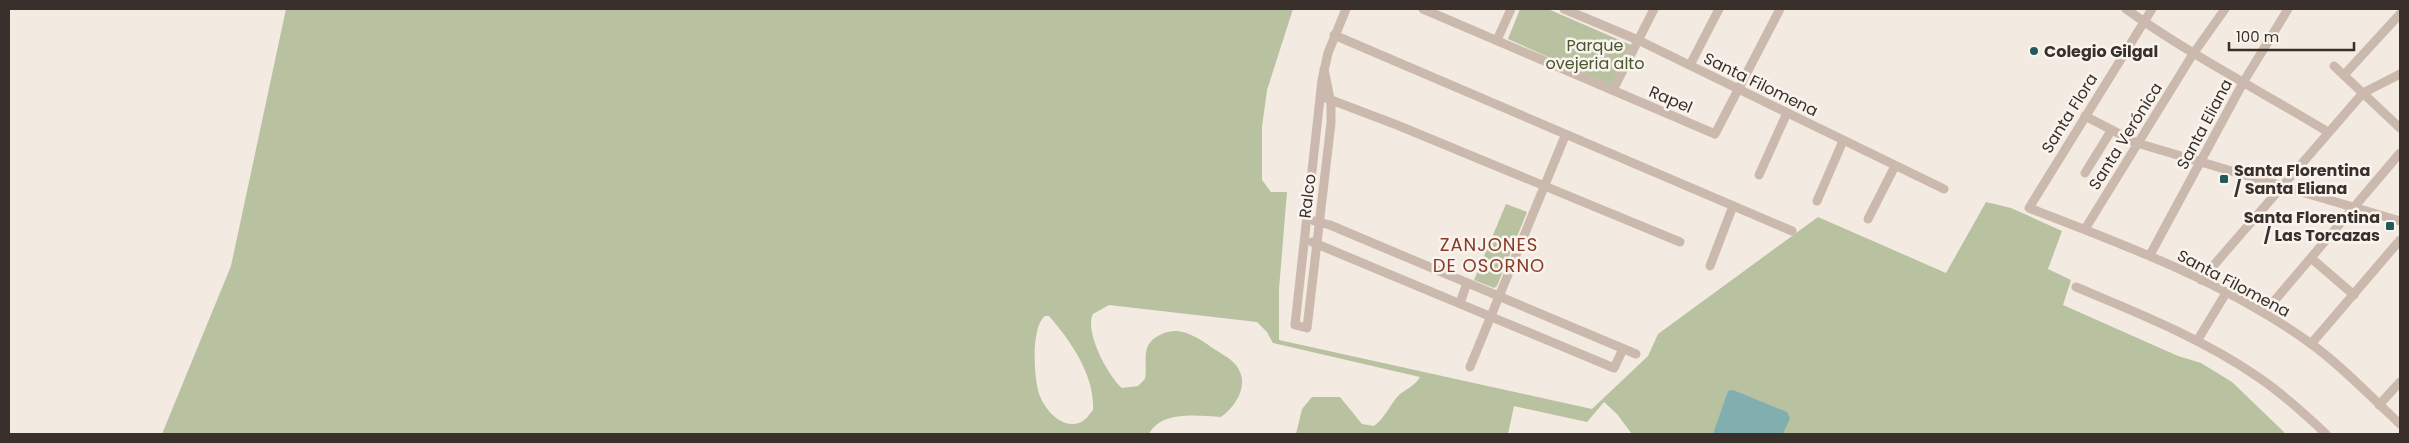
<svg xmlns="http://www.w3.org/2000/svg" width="2409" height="443" font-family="Poppins,sans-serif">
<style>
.green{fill:#b8c2a1;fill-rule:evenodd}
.water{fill:#81afaf}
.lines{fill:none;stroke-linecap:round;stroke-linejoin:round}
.street{stroke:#cbb9ad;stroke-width:9}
.poi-dot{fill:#22595a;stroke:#faf4ee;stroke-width:2}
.labels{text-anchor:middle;stroke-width:5;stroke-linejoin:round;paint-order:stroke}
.park-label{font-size:16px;fill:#4a5730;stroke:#faf4ee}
.poi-label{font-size:16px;font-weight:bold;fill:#392f2b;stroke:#faf4ee;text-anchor:start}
.street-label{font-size:16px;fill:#392f2b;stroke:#faf4ee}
.neighbourhood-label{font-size:18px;letter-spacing:1px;fill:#863a27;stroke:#faf4ee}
</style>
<rect width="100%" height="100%" fill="#f3eae1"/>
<g class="green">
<path d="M286,9h1007l-26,81 -5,37v53l9,12h16l-8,97v51l313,69 56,-53 10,-22 160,-117 128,56 40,-71 25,6 51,23 -14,38 23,11 -8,25 115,51 23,7 31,19 54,52h-654l-15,-20 -13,-12 -17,20 -73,-16 -6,28h-212l6,-25 10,-12h28l22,27 12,2c12,-9 16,-22 25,-31 7,-6 16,-9 21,-18l-147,-34 -6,-11 -10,-10 -148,-17 -16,9c-9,17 15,62 29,74l16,-2 7,-7c2,-10 -1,-22 2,-31 4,-11 18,-17 29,-17 11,0 26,9 35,16 7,5 16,9 22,15 19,18 5,43 -12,55 -23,-1 -59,-7 -72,17h-987l69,-168zM1045,316h4c22,25 46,60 44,94 -4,5 -8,11 -14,13 -19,6 -37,-16 -41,-33 -4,-16 -7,-63 7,-74z"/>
<path d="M1520,9h28l83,36 -20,40 -103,-46z"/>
<path d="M1506,204l21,8 -30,74 -3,2 -20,-8z"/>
</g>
<path class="water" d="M1733,390l54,22 3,6 -7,16h-70l15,-43z"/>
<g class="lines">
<g class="street">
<path d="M1423,9l292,125 65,-125"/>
<path d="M1564,9l74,31 306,149"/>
<path d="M2126,9c64,46 135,82 202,123"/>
<path d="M2152,9l-123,199c96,37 196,74 281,135 32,23 61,54 90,81"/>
<path d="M1334,35l458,196"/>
<path d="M1497,40l14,-31"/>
<path d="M1690,65l29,-56"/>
<path d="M2334,66l66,62"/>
<path d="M1324,69l7,35v19l-24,205 -12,-3 27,-245 6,-27 18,-44"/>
<path d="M2344,75l56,-61"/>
<path d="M1613,90l41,-81"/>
<path d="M1326,98l71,27 283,117"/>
<path d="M2085,116l52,27 263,78"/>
<path d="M2085,173l26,-42"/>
<path d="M1759,175l28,-62"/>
<path d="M1817,201l26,-60"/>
<path d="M1868,219l27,-53"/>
<path d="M1314,221l16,4 306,129"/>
<path d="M2085,229l108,-175 32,-45"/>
<path d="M1312,242l302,126 9,-19"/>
<path d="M2150,255l94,-174 44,-72"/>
<path d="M2311,258l43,37"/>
<path d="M1710,266l23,-60"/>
<path d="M2201,280l162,-187 37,-19"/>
<path d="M2076,287c62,26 127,52 182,90 25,17 47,37 68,57"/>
<path d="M1460,303l7,-20"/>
<path d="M2264,313l136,-160"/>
<path d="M2197,341l29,-48"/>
<path d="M2311,344l89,-104"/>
<path d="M1470,367l95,-231"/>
<path d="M2379,405l21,-23"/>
</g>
</g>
<g class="poi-dot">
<circle cx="2034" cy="51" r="5"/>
<rect x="2219" y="174" width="10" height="10" rx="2.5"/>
<rect x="2385" y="221" width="10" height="10" rx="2.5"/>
</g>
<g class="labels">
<g class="park-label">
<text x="1595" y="51">Parque<tspan x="1595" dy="18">ovejeria alto</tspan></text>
</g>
<g class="poi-label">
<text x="2044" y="57">Colegio Gilgal</text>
<text x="2234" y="176">Santa Florentina<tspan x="2234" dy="18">/ Santa Eliana</tspan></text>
<text x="2380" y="223" text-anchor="end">Santa Florentina<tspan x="2380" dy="18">/ Las Torcazas</tspan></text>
</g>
<g class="street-label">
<text transform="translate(1761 84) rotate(26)" y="6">Santa Filomena</text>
<text transform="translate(1671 99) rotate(23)" y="6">Rapel</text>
<text transform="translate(2069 113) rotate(-58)" y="6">Santa Flora</text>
<text transform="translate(2204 124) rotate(-62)" y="6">Santa Eliana</text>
<text transform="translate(2125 136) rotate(-58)" y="6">Santa Verónica</text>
<text transform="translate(1307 196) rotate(-83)" y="6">Ralco</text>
<text transform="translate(2234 283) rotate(28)" y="6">Santa Filomena</text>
</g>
<g class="neighbourhood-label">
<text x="1489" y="251">ZANJONES<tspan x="1489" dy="21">DE OSORNO</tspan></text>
</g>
</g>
<rect width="2409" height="443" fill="none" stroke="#392f2b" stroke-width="20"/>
<path d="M2229 42v8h125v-8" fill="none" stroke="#392f2b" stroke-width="2.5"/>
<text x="2236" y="42" font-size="15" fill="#392f2b" stroke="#faf4ee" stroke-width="4" paint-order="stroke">100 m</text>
</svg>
